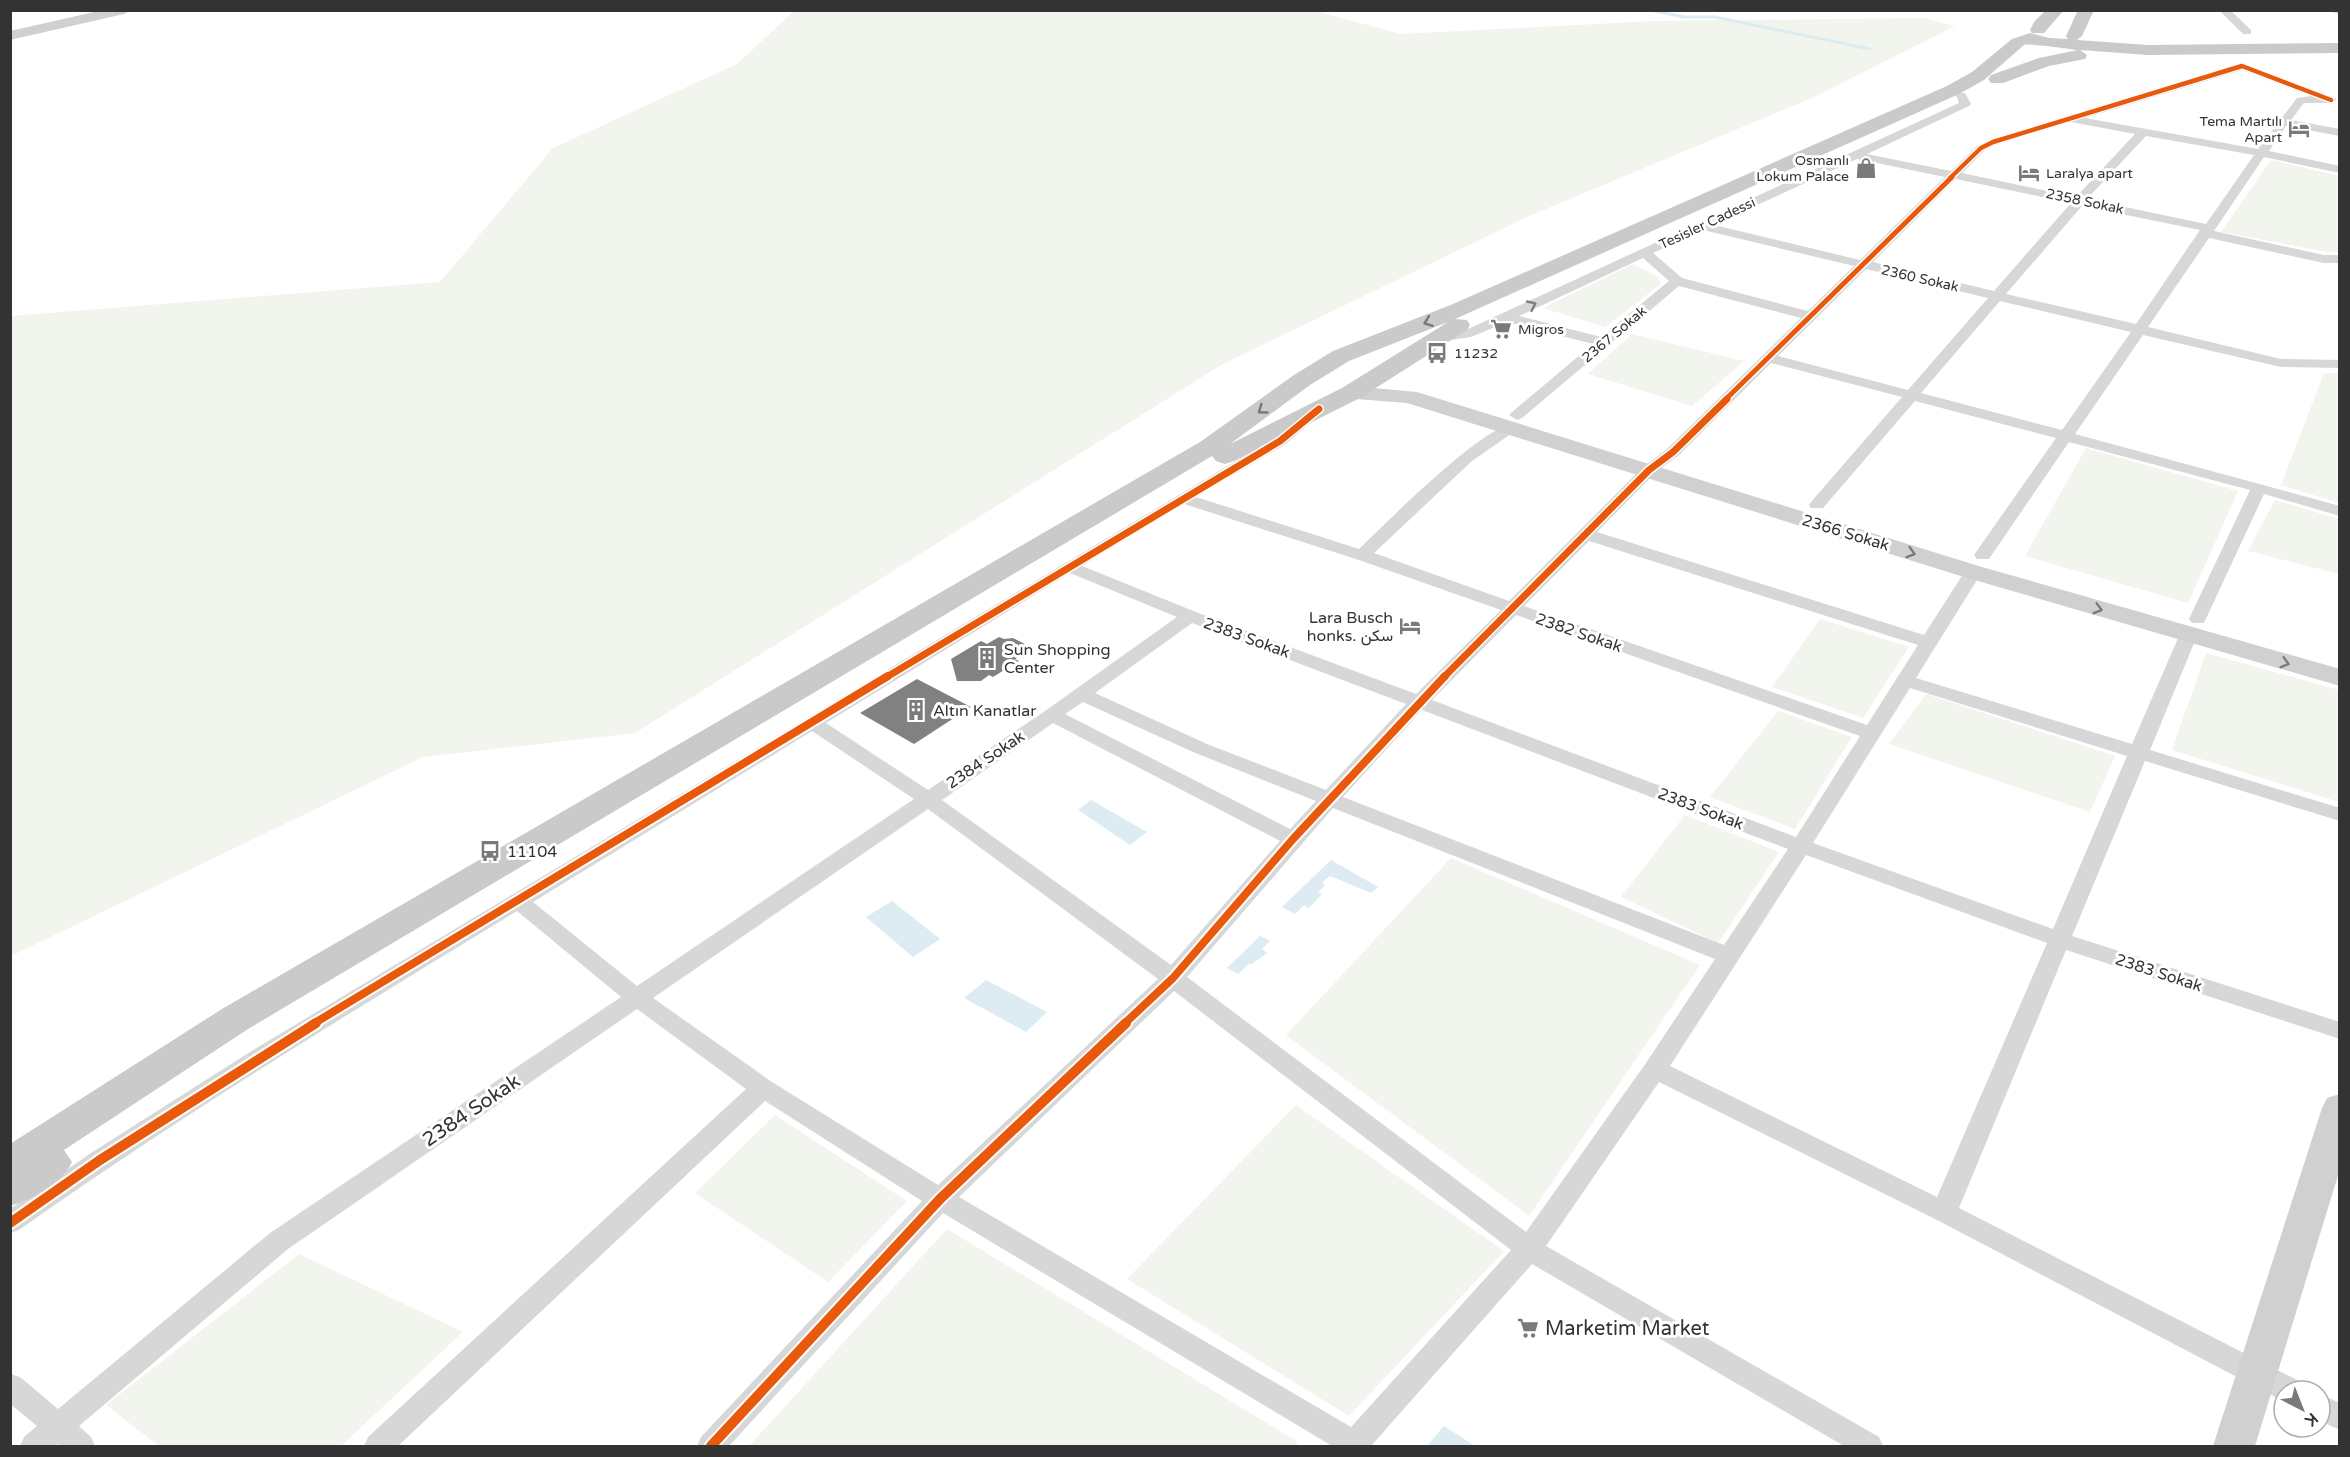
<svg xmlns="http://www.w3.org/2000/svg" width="2350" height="1457" font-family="'Varela Round',Vazirmatn,sans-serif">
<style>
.green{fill:#f1f5ed}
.water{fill:#ddebf3}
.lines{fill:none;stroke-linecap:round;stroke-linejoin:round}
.stream{stroke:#ddebf3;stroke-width:3}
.building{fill:#818181}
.street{fill:#d7d7d7;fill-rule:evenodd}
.secondary{fill:#d0d0d0;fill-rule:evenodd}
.primary{fill:#cacaca;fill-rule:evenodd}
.cycleway-far4-casing{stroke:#fff;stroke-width:7}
.cycleway-far3-casing{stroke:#fff;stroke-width:8}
.cycleway-far2-casing{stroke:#fff;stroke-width:10}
.cycleway-far1-casing{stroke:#fff;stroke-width:12}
.cycleway-casing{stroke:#fff;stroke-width:14}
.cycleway-far4{stroke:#e8590c;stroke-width:4.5}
.cycleway-far3{stroke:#e8590c;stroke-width:5}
.cycleway-far2{stroke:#e8590c;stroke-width:7}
.cycleway-far1{stroke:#e8590c;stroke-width:8}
.cycleway{stroke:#e8590c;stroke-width:10}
.oneway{stroke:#7d7d7d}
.oneway2{stroke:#777}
.oneway3{stroke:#7a7a7a}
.labels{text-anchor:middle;stroke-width:6;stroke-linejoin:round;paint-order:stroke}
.far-poi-label{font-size:14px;fill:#333;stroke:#fff;text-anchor:start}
.far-street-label{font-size:14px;fill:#333;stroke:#fff}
.street-label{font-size:16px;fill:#333;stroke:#fff}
.poi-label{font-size:16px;fill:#333;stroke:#fff;text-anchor:start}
.near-street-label{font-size:20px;fill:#333;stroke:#fff}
.near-poi-label{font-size:20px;fill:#333;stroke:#fff;text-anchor:start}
</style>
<rect width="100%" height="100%" fill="#fff"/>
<g class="green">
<path d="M1315,11l86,23 254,-13 269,-3 31,8 -141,71 -285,119 -308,149 -586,368 -212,24 -412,199v-640l429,-34 113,-134 184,-84 57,-53z"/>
<path d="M2271,160l68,16v76h-11l-107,-20z"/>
<path d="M1633,264l25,13 3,7 -56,43 -62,-19z"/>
<path d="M1632,334l112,27 -52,45 -104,-32z"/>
<path d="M2324,373h15v130l-58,-18z"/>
<path d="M2086,448l152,43 -50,112 -163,-47z"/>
<path d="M2275,500l64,19v55l-91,-23z"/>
<path d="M1820,619l89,28 -46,71 -91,-31z"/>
<path d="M2206,653l133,37v112l-167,-52z"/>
<path d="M1926,694l189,62 -25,56 -201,-68z"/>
<path d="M1778,711l74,26 -57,92 -85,-32z"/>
<path d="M1685,815l94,37 -61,91 -97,-46z"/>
<path d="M1451,858l249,107 -171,251 -243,-181z"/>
<path d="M1296,1105l208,146 -155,165 -222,-137z"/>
<path d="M775,1115l132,86 -79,81 -133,-89z"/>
<path d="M947,1229l351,213 -4,4h-545z"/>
<path d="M299,1254l164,78 -122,114h-182l-53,-41z"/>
</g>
<g class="water">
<path d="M1091,800l56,32 -17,13 -52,-35z"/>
<path d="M1331,860l47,27 -7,6 -41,-17 -8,6 3,3 -7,7 4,2 -13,14 -5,-3 -9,9 -13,-7z"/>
<path d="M892,901l48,38 -27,18 -47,-40z"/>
<path d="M1260,936l10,5 -8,8 5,4 -15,11h-3l-11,10 -11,-6z"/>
<path d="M986,980l61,32 -21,20 -62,-34z"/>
<path d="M1444,1426l31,20h-48z"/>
</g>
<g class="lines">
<path class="stream" d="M1650,10l34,7h31l155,32"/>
</g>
<g class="building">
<path d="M999,637l5,2 9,-1 12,6 -3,4 6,3 -13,8 4,2 -26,16 -4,-2 -8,6h-24l-6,-22 30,-18 6,3z"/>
<path d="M917,679l54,28 -57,37 -54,-31z"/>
</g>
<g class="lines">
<g class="street">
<path d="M2219,10h11l21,20v4h-8z"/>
<path d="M2330,10h10v4l-8,-2z"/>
<path d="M2242,63l93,35 1,2 -5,3h-27l-13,17 49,9v7l-54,-10 -17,25 71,15v7l-76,-16 -50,74 110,24h16v8h-16l-115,-25 -61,89 133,32 59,1v8l-59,-1 -138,-32 -68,99 265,72v10l-76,-22 -60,129h-12l-3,-4 61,-129 -181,-48 -80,117h-12l-3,-4 82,-117 -141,-37 -92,107h-12l-2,-3 2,-3 91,-105 -131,-34 -92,92 -24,18 -58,59 327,103 43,-67h12l3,4 -66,106 216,66 47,-108 3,-4h12l3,4 -47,114 190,58v13l-195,-60 -73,175 268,86v17l-274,-89 -107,258 342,174 4,9h-21v10l-3,-1 -346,-181 -276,-137 -113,164 333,191 4,9h-39l-312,-182 -161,182h-39l-389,-233 -214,233h-32l4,-9 221,-236 -157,-100 -367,345h-34l4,-9 378,-348 -109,-80 -349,240 -209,177 12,11 4,9h-35l-2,-2 -3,2h-35l4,-9 13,-11 -27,-22v-30l10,3 38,32 212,-176 351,-236 -104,-86c-169,103 -337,205 -498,319l-9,3v-24l81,-56 159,-101 1024,-614 31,-25 5,-2 8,5 -32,28 -90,53 163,52c23,-22 131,-131 156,-124l3,3 -3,3 -43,30 -98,92 135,48 134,-134 24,-18 134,-131 -122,-32 -157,132 -5,2 -8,-5 3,-3 81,-68 -86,-22 -36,15 -33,5 -7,-4 2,-3 35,-6 491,-226 -3,-8 1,-2h8l6,11 -2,2 -102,48 84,17 26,-25 12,-6zM2242,70l69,26 -14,2 -39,51 -173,-31zM2071,122l64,12 -59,63 -114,-24 23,-23 12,-6zM2146,136l108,19 -48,69 -119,-25zM1857,159l88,18 -85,83 -146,-35zM1956,179l115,24 -77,88 -121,-29zM2082,206l118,24 -64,94 -130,-30zM1703,230l151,36 -46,45 -126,-33 -29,-25zM1643,258l26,23 -68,56 -82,-21zM1866,269l122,29 -80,92 -130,-34zM2000,301l131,31 -69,98 -141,-37zM1184,504l172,55 145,51 -85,84 -220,-82 -114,-46zM1589,541l329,104 -51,80 -343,-119zM1070,573l107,44 -132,94 -117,79 -102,-67zM1516,615l344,121 -64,101 -364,-137zM1192,623l214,81 -80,86 -119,-46 -112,-51zM1910,688l217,68 -74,173 -240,-86zM1083,702l110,50 123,49 -26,28 -225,-115zM1422,710l366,139 -64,96 -381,-148zM1053,723l227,118 -109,124 -229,-165zM812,731l102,68 -277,187 -104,-84zM1333,808l382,151 -69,104 -120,169 -339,-255zM928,809l230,170 -220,206 -166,-103 -119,-84zM1806,855l241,88 -110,254 -267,-131zM1174,991l337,259 -160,177 -392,-230z"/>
<path d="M2320,1394l20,9v27l-20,-9z"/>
</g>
<g class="secondary">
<path d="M103,10h28l-7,4 -114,26v-9z"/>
<path d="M1351,386l66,6 565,175 358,102v17l-376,-109 -557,-174 -64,-5 -3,-5 3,-5z"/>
<path d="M2340,1094v75l-85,277h-42l109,-338 5,-10z"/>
</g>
<g class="primary">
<path d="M2046,10h18l-20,23h-12l-2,-3 4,-8z"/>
<path d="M2078,10h16l-12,26 -5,4 71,5 192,-2v10l-192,2 -68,-5 7,5 -2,4 -36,7 -46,17h-12l-3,-4 3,-4 48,-17 39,-8c-11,-1 -47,-7 -54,-5l-40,35 -25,14 -504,225 12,1 3,5 -3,5 -107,68 -126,63 -9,3 -9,-3 -4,-5 -964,573 -184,121 8,12c-10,21 -39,37 -62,44v-62l212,-135 978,-567 94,-67 39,-24 120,-47 494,-218 25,-14 40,-33 18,-6 19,5 19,1 -2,-3zM1448,322l-106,66 -112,56 80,-59 39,-24z"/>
</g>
<defs>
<path id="cycleway-far4" d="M1950,178l31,-30 12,-6 249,-76 89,34"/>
<path id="cycleway-far3" d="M1725,400l227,-223"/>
<g id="cycleway-far2">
<path d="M885,678l395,-237 39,-32"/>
<path d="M1443,678l206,-208 24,-18 54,-53"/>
</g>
<g id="cycleway-far1">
<path d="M313,1024l575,-348"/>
<path d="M1124,1024l49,-46 120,-139 152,-163"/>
</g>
<g id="cycleway">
<path d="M10,1223l90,-63 216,-137"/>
<path d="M711,1446l229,-247 186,-176"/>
</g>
</defs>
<use href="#cycleway-far4" class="cycleway-far4-casing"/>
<use href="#cycleway-far3" class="cycleway-far3-casing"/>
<use href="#cycleway-far2" class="cycleway-far2-casing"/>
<use href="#cycleway-far1" class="cycleway-far1-casing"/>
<use href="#cycleway" class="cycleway-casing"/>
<use href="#cycleway-far4" class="cycleway-far4"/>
<use href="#cycleway-far3" class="cycleway-far3"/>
<use href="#cycleway-far2" class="cycleway-far2"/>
<use href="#cycleway-far1" class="cycleway-far1"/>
<use href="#cycleway" class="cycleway"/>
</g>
<defs><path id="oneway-chevron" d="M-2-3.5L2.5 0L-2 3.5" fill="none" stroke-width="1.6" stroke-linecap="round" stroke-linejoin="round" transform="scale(1.5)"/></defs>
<use class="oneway" href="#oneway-chevron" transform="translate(1532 305) rotate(-25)"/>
<g class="oneway2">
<use href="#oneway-chevron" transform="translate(1428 322) rotate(159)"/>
<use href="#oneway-chevron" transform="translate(1262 410) rotate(144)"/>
</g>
<g class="oneway3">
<use href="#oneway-chevron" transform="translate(1911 553) rotate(17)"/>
<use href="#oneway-chevron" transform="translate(2098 609) rotate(16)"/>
<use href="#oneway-chevron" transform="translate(2285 663) rotate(16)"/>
</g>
<defs>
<symbol id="hotel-bare" viewBox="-9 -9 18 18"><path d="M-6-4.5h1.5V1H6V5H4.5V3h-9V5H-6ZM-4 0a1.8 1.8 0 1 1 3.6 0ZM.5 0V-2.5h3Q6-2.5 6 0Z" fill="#7a7a7a" stroke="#fff" stroke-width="2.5" paint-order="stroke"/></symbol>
<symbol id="shop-bare" viewBox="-9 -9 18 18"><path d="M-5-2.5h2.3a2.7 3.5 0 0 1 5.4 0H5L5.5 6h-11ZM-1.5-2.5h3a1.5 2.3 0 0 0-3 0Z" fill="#7a7a7a" stroke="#fff" stroke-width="2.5" paint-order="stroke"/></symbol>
<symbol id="supermarket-bare" viewBox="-9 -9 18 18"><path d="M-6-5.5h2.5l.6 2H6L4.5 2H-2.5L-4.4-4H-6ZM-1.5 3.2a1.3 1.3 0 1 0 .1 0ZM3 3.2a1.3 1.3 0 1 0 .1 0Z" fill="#7a7a7a" stroke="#fff" stroke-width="2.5" paint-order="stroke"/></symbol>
<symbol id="bus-bare" viewBox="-9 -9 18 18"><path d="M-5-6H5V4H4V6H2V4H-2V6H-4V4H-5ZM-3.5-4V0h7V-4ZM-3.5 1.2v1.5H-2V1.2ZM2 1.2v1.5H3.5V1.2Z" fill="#7a7a7a" stroke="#fff" stroke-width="2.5" paint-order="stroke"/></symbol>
<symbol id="building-bare" viewBox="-9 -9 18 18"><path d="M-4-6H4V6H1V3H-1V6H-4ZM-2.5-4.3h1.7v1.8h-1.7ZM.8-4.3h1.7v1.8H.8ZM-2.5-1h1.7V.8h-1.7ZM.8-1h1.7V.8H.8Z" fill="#7a7a7a" stroke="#fff" stroke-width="2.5" paint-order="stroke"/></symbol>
</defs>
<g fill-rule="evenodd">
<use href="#hotel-bare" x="2284" y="114" width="30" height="30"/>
<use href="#shop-bare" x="1851" y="153" width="30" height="30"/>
<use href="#hotel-bare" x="2014" y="158" width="30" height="30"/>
<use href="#supermarket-bare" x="1486" y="314" width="30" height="30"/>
<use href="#bus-bare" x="1422" y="338" width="30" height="30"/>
<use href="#hotel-bare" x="1395" y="611" width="30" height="30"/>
<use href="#building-bare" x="972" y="643" width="30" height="30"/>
<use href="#building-bare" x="901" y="695" width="30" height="30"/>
<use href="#bus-bare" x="475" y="836" width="30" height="30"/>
<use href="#supermarket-bare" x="1513" y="1313" width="30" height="30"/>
</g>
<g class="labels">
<g class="far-poi-label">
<text x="2282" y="126" text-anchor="end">Tema Martılı<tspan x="2282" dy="16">Apart</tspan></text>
<text x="1849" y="165" text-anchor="end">Osmanlı<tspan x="1849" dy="16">Lokum Palace</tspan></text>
<text x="2046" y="178">Laralya apart</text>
<text x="1518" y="334">Migros</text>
<text x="1454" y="358">11232</text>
</g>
<g class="far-street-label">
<text transform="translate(2085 201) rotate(12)" y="5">2358 Sokak</text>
<text transform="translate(1707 223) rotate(-25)" y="5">Tesisler Cadessi</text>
<text transform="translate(1920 278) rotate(13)" y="5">2360 Sokak</text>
<text transform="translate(1614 334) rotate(-40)" y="5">2367 Sokak</text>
</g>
<g class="street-label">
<text transform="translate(1846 532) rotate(17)" y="6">2366 Sokak</text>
<text transform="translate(1579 632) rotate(19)" y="6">2382 Sokak</text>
<text transform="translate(1247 637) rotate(20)" y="6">2383 Sokak</text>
<text transform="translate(985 759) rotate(-34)" y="6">2384 Sokak</text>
<text transform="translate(1701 808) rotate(21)" y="6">2383 Sokak</text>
<text transform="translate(2159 972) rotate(18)" y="6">2383 Sokak</text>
</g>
<g class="poi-label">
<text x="1393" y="623" text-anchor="end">Lara Busch<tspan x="1393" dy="18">honks. سكن</tspan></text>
<text x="1004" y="655">Sun Shopping<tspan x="1004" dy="18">Center</tspan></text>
<text x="933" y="716">Altın Kanatlar</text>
<text x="507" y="857">11104</text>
</g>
<g class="near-street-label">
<text transform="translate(471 1110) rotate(-34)" y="7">2384 Sokak</text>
</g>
<g class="near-poi-label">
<text x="1545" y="1335">Marketim Market</text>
</g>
</g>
<rect width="2350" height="1457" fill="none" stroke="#333333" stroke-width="24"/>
<g transform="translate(2302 1409) rotate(138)"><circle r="28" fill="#ffffff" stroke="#adadad" stroke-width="1.5"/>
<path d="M0-4.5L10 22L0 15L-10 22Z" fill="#7a7a7a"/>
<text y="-9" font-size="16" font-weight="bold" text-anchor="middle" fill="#333333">K</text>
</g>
</svg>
